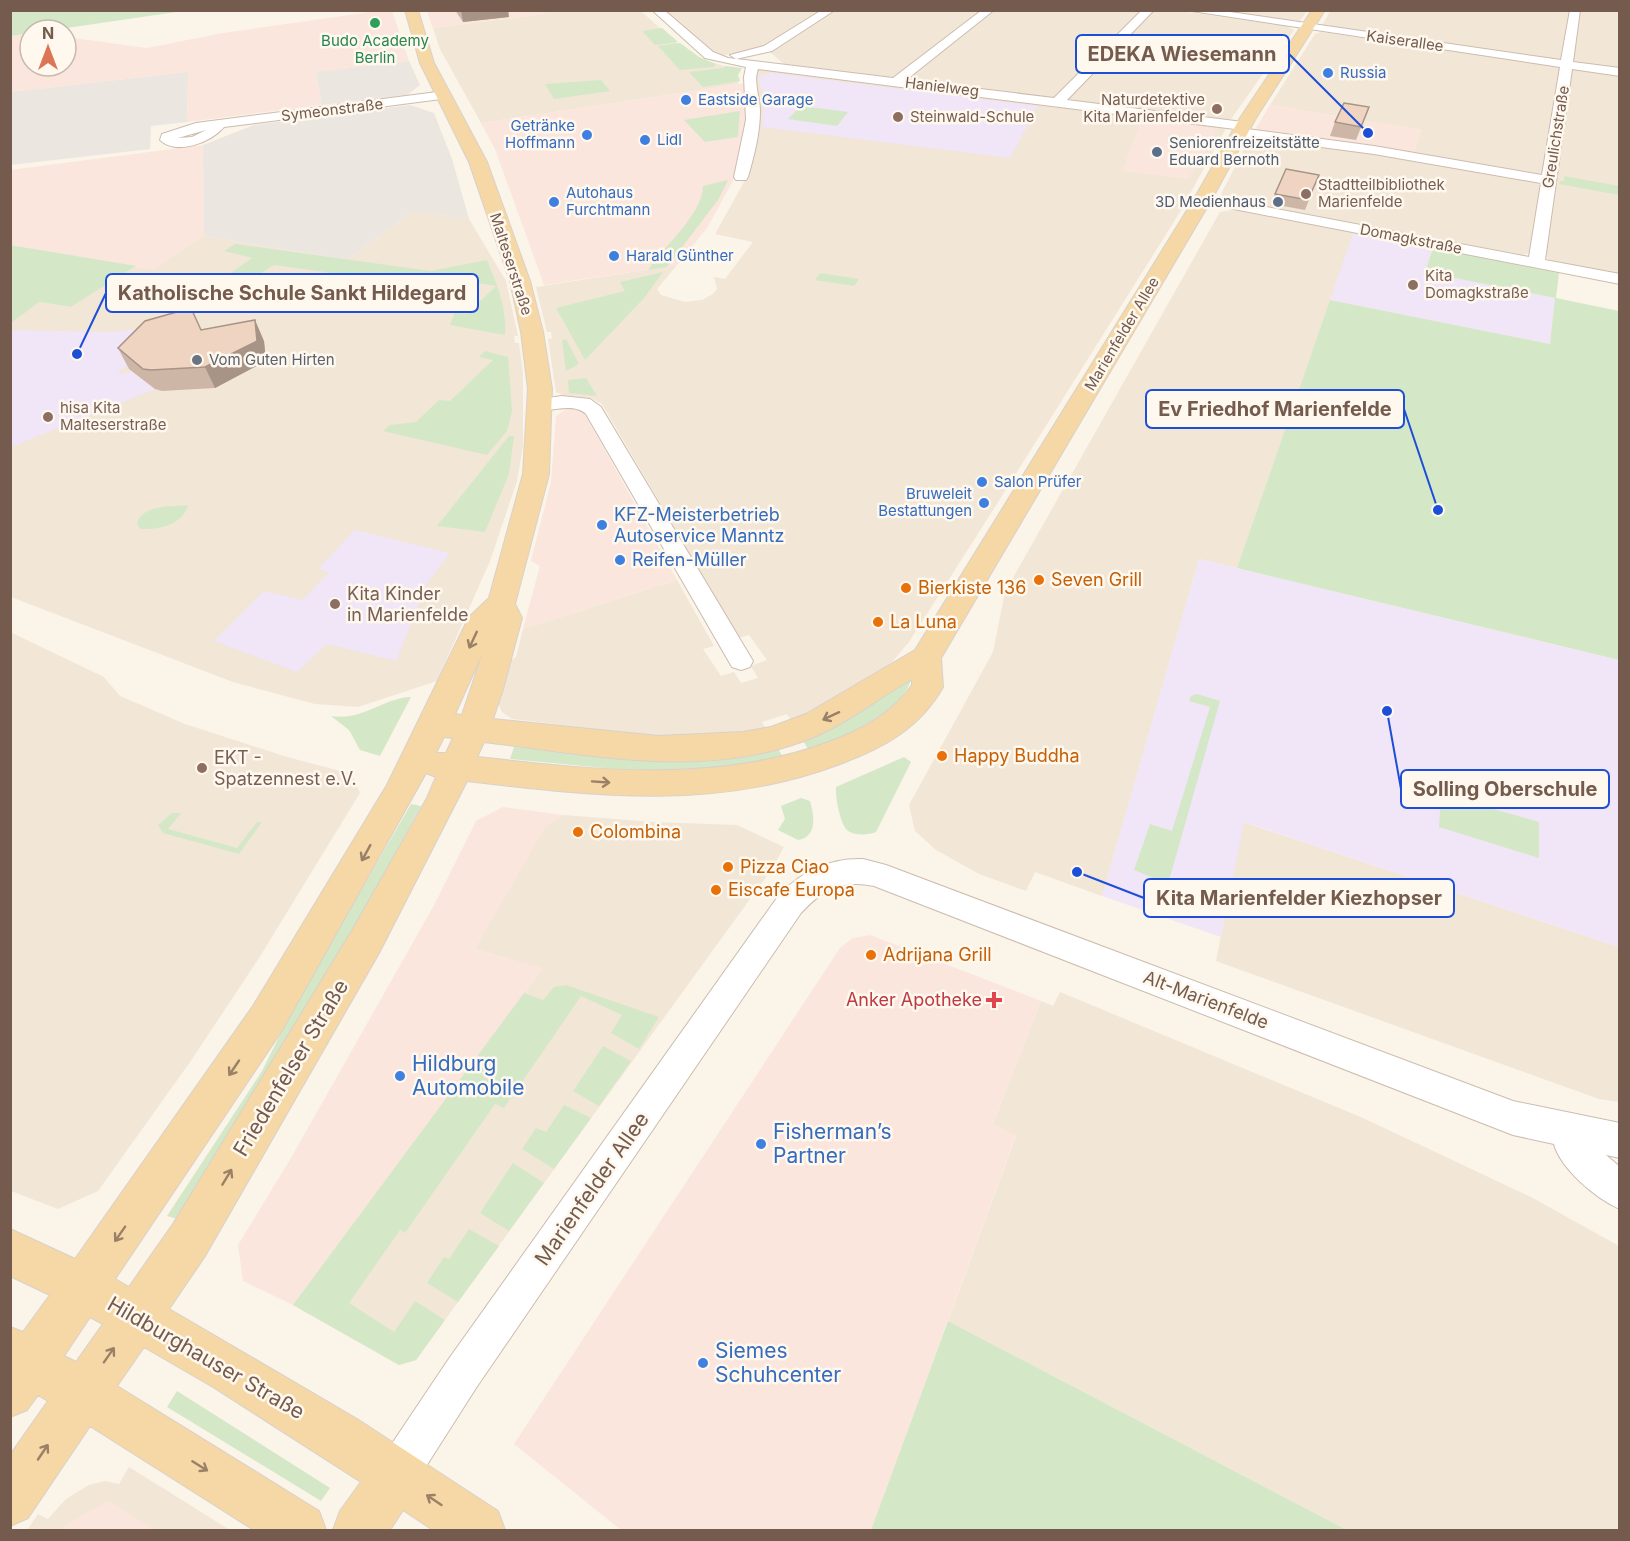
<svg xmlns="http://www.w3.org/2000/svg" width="1630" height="1541" font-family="Inter,sans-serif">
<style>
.residential{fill:#f2e6d7}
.commercial{fill:#fae6dd}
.industrial{fill:#ece6e1}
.education{fill:#f1e5f8}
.green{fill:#d4e8c7}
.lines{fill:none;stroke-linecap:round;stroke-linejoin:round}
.minor-casing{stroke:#ccbcaf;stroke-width:2}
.major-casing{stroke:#d8d1cd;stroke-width:2}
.minor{fill:#fff;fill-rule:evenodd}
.major{fill:#f5d8a5;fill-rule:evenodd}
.wall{fill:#ceb6a6}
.shaded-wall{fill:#a79487}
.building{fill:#efd4c1;stroke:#a79487;stroke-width:1.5}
.oneway{stroke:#9b8068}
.leisure-dot{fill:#2e9e5b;stroke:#fef8ee;stroke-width:2}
.shop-dot{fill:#3f7fe0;stroke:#fef8ee;stroke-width:2}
.education-dot{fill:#8d6e63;stroke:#fef8ee;stroke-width:2}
.service-dot{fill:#5c6f8a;stroke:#fef8ee;stroke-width:2}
.worship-dot{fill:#6b7280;stroke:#fef8ee;stroke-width:2}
.food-dot{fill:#e8710a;stroke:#fef8ee;stroke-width:2}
.health-dot{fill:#e0444e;stroke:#fef8ee;stroke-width:2}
.labels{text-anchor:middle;stroke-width:5;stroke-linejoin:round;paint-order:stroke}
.far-leisure-label{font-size:15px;fill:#27864d;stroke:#fef8ee}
.far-street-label{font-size:15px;fill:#745b4e;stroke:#fef8ee}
.far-shop-label{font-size:15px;fill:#366cbe;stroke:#fef8ee;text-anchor:start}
.far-education-label{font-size:15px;fill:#785e54;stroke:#fef8ee;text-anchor:start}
.far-service-label{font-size:15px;fill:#4e5e75;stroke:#fef8ee;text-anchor:start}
.far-worship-label{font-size:15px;fill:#5b616d;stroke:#fef8ee;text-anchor:start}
.shop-label{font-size:18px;fill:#366cbe;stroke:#fef8ee;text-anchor:start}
.food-label{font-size:18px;fill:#c56008;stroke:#fef8ee;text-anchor:start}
.education-label{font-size:18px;fill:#785e54;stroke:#fef8ee;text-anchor:start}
.health-label{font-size:18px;fill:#be3a42;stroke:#fef8ee;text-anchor:end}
.street-label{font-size:18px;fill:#745b4e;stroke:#fef8ee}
.near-shop-label{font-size:21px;fill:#366cbe;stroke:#fef8ee;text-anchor:start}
.near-street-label{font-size:21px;fill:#745b4e;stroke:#fef8ee}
.leader{fill:none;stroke:#1d4ed8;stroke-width:2}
.callout-dot{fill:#1d4ed8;stroke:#fef8ee;stroke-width:2}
.callout{fill:#fef8ee;stroke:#1d4ed8;stroke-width:2}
.callout-label{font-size:20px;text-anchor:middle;font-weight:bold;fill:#745b4e}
</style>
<rect width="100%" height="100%" fill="#fbf4e8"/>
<g class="residential">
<path d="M543,11h98l41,37 21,12 28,8 8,16 -258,39 -41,-74 -7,-21 112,-14z"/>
<path d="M661,11h165l-64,38 -43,7z"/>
<path d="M835,11h150l-92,68 -108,-14 -15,-13z"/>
<path d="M993,11h151l-90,87 -149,-18z"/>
<path d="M1153,11h27l106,15 8,4 -63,89h-13l-152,-19z"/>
<path d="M1200,11h107l-8,11 -4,1z"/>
<path d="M1330,11h239l-8,49 -239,-34z"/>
<path d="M1580,11h39v59l-46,-8z"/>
<path d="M1321,32l239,34 -17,106 -7,3 -123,-20 8,-25 -151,-25 45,-71z"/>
<path d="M758,68l468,60 -46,84 -180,287 -91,143 -17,20 -18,14 -44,28 -39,17 -4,-7 -25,8 4,7 -74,11 -180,-21 -10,-7 -5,-11 10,-38 9,-6 7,-28 154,-49 37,66 -11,3 18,27 13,-4 7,11 17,-5 -7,-12 16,-6 -18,-25 -10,3 -137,-234 -11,-6 -28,-3 -7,-3 -8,-53 4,-1 -1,-6h-4l-11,-45 141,-22 -20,24 4,6 24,7 17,-2 11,-6 4,-5 -3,-12 11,2 28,-37 -38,-8 33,-59 10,-74 -3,-22z"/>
<path d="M1572,68l47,6v202l-65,-13 -10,-8z"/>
<path d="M1259,137l122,17 154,27 6,5 -12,67 -9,3 -296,-57 -3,-5 28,-54z"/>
<path d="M1233,210l121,22 -117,336 -38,-9 -97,337 -67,-24 -9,19 -47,-17 -43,-24 -21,-19 -6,-26 84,-153 12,-60 215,-380z"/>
<path d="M413,211l56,8 37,62 12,55h-4l1,7h4l4,31v72l-6,35 -27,80 -53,120 -79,26 -43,-3 -82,-22 -222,-85 1,-277 27,-18 32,5 65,-41 17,3 51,-33 143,24z"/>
<path d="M10,632l94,45 16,19 65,28 102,33 65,17 8,19 -101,165 -69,104 -92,129 -40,18 -47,-18z"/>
<path d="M564,815l89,7 84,3 47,22 -13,23 -355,490 -17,5 -106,-60 249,-336 -67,-20 63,-121z"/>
<path d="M1243,822l376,125v155l-20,-3 -383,-138z"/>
<path d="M1060,992l303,126 168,79 88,49v284h-272l-399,-209 68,-185 -23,-12 48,-123 12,5z"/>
<path d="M129,1467l101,63h-203l11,-16 10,5 18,-20 23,-14 16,-4 14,3z"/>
</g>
<g class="commercial">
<path d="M543,10l3,4 -113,14 -6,-17z"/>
<path d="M377,11h15l17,50 -93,11 6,33 -135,17 1,-50 -177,20v-56l19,-3v33h36v-29l81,11 76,-15z"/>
<path d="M746,83l1,43 -12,51 -28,51 -30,37 -133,20 -49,-136 -14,-26z"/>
<path d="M1270,105l151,25 -8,25 -153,-23 -4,-4z"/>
<path d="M1142,119l72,9 3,4 -29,47 -66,-8z"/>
<path d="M203,145l1,91 -51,34 -142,-25 -1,-75z"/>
<path d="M568,408l15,3 94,169 -154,49 17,-63 -9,-5 20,-79 5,-66z"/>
<path d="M503,807l61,8 -18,11 -71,123 68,19 -250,337 -50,-24 -5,-36 53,-87 142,-251 43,-86z"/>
<path d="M870,935l171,66 -48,123 23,11 -145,395h-250l-107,-86 326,-496 13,-10z"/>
<path d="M109,1501l46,29h-94l3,-5z"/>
</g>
<g class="industrial">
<path d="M409,61l11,24 -13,10 -85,10 -6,-33z"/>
<path d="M188,72l-1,50 -36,4 -1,23 -139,16v-73z"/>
<path d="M410,105l24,8 18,46 17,60 -56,-8 -66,49 -143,-24 -1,-91 51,-20z"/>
</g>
<g class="education">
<path d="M771,73l267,33 -28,52 -248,-31 2,-29 -6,-21z"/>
<path d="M1354,232l79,16 -8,24 131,26 -6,46 -220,-44z"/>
<path d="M160,327l-28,39 -10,2 -4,7 13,-4 24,18 -144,58v-117l98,2z"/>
<path d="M355,530l95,23 -23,30 -31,78 -69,-17 -30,28 -83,-31 50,-50 39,9 26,-28 -11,-3z"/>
<path d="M1199,559l420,101v287l-375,-125 -23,115 -119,-41z"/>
</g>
<g class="green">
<path d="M10,11l1,-1 172,1 -130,19h-23v3l-19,3v133z"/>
<path d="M662,28l16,14 -23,3 -13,-14z"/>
<path d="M680,43l19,14 17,7 -3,3 -33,3 -22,-24z"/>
<path d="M725,66l17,2 -4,7 2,6 -37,6 -14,-15 35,-4z"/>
<path d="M601,80l9,11 -56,8 -9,-15z"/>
<path d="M801,106l47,6 -11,14 -49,-7z"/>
<path d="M740,111l-2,26 -33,5 -21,-22z"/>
<path d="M1564,176l55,10v9l-60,-11 1,-3h4z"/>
<path d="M728,180l-10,20 -51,67 -19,3c15,-23 55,-56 55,-84z"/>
<path d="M235,244l196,27 56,-11c10,25 20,47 18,75l-55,-10 5,-13 12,2 29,-28 -48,-8 -10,10 -59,-11 -4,2 -101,-14 -50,32 -23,-3 51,-36 -28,-7z"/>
<path d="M10,245l126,21 -65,41 -32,-5 -28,21z"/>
<path d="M1433,248l126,25 -3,25 63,13v349l-382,-92 93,-268 220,44 5,-46 -130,-26z"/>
<path d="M663,272l-18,25 -60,63 -29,-52 69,-17 -5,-9z"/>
<path d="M820,273l39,6 -5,7 -39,-6z"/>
<path d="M566,339l13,25 -13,7 -4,-31z"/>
<path d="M485,351l23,6 4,54 -5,20 -20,24 -104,-24 7,-6 26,-3 23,-22 11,1 43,-41 -14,-3z"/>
<path d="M586,378l11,18 -28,-3 -1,-13z"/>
<path d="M509,436h5l-5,38 -24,58 -48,-6z"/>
<path d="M188,505c-5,20 -30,25 -48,24l-3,-6c6,-19 35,-16 51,-18z"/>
<path d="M911,679c-6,31 -75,61 -101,73l-8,-13 52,-24z"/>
<path d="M1197,694l23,7 -52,183 -34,-14 16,-46 22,7 38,-124 -21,-6 2,-5z"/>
<path d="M411,697l-31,59 -20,-6 -11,-20 -18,-14c33,5 51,-18 80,-19z"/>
<path d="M514,747l160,15 51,-4 52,-11 7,12 -116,15 -158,-15z"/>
<path d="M904,757l7,5 -35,70c-7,3 -23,4 -29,-2 -7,-7 -12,-33 -11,-43z"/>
<path d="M1441,794l98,28v36l-100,-31z"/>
<path d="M801,798l9,3c4,14 8,36 -12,39l-20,-10 7,-11 -4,-13z"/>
<path d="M411,804l10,2 -60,109 -180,305 -14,-4 95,-145 33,-66z"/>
<path d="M172,813h9l-13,16 69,19 20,-26h5l-23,32 -76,-21 -5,-8z"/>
<path d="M566,985l93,32 -20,32 -28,-16 11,-18 -41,-19 -77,112 -9,-4 -90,129 -5,-3 -51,73 45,29 21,-31 30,19 -29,40 -17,5 -106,-60 231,-312 19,7 11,-13z"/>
<path d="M603,1046l28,15 -32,45 -26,-15z"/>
<path d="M564,1105l27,13 -37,51 -32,-20 14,-21 10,4z"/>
<path d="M513,1163l31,20 -35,48 -29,-18z"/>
<path d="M469,1229l30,17 -41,56 -31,-19 17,-26 5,2z"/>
<path d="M948,1321l399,209h-476z"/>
<path d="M177,1391l153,97 -9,13 -154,-94z"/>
</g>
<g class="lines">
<defs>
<g id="minor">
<path d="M652,10h12l49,42 15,6 165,20 89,-68h12l-88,70 148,18 88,-88h12l-87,90 176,22 7,4 -3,3 127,17 168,29 18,-108 -375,-57h31l345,50 9,-50h10l-7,52 47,6v8l-48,-7 -27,191 75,14v10l-417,-81 -7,-4 7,-4 326,62 12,-74 -167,-29 -135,-18 -7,-4 3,-3 -477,-60c-5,13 2,28 2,42 0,23 -6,45 -12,66l-2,3h-10l-2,-3 12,-57 -2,-43 2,-10 -41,-9z"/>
<path d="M822,10h13l-63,41 -36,8 -6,-4 34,-9z"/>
<path d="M445,91l6,4 -2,3 -225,29c-13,15 -47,29 -64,13l2,-6 34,-11zM206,130l-14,7 -14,1z"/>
<path d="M562,396l28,3 11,8 152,254 -3,6 -9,3 -9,-3 -146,-253c-16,-15 -45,5 -55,-10l3,-4z"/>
<path d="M863,859l23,6 627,236 107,22v35l-14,-3 14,12v42c-24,-10 -60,-41 -66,-65l-41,-9 -639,-249c-32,-7 -52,4 -73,27l-325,475 -65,102 -15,6 -15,-6 -6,-15 6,-15 67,-100 331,-465c23,-24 51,-37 84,-36z"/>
</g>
<path id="major" d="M405,10h13l16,53 53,99 43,119 13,51 9,57 -3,85 -34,130 7,14 -19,71 -10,30 165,17 85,-4 28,-5 35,-13 109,-64 279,-451 46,-81 72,-108h13l-69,108 -44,81 -271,459 2,29c-23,41 -60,61 -103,77 -124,47 -244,32 -373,17l-88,172 -174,303 -36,53 188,110 141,92 7,19h-72l-30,-20 -13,20h-57l7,-19 21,-29 -148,-95 -69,-40 -27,39 202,125 7,19h-72l-164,-104 -62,92 -18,8v-71l38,-54 -10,-6 -11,15 -17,7v-90l13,5 27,-37 -40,-19v-47l65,30 178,-253 134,-221 82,-168 20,-19 34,-124 5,-85 -7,-57 -11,-51 -41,-119 -49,-99zM483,652l-21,63 -7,-1zM912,679v6c-20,29 -53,46 -86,58 -113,41 -232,27 -349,14l7,-15c108,13 225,39 330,-5 35,-15 65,-39 98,-58zM444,737l9,1 -7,15h-10zM426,773l10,4 -9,21 -74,131 -180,295 -44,63 -14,-8 166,-247zM90,1317l13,7 -27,38 -12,-6z"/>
</defs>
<use href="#minor" class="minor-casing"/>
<use href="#major" class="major-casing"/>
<use href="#minor" class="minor"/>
<use href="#major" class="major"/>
</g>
<g class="wall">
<path d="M455,10h53l1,7 -46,5z"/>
<path d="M1369,107l-13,33 -26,-4 5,-14z"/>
<path d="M1319,175l-14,35 -33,-6 3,-10z"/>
<path d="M202,330l62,11 2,20 -51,27 -53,3 -7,-2 -26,-20 -11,-21z"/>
</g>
<g class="shaded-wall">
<path d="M461,10h47l1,7 -46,5z"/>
<path d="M255,320l9,21 2,20 -51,27 -10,-21z"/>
</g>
<g class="building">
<path d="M1344,103l25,4 -8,20 -26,-5z"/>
<path d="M1286,169l33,6 -11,25 -33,-6z"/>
<path d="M191,308l10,22 54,-10 2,21 -52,26 -54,3 -8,-1 -25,-21 27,-27z"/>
</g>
<defs><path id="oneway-shaft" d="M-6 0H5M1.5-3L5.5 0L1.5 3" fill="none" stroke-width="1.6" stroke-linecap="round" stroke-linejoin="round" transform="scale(1.5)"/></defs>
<g class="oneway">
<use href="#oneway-shaft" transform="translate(473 640) rotate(115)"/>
<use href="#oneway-shaft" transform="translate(831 716) rotate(155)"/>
<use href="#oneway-shaft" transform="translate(601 782) rotate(4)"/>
<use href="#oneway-shaft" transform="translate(366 853) rotate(119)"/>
<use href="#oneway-shaft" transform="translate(234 1068) rotate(124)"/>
<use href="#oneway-shaft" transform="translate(227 1177) rotate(-59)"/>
<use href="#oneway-shaft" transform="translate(120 1234) rotate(125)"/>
<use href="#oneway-shaft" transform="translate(109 1355) rotate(-55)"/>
<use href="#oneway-shaft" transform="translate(43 1452) rotate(-56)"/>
<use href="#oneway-shaft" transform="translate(200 1466) rotate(32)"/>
<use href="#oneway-shaft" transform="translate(434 1500) rotate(-146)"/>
</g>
<circle class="leisure-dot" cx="375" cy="23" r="6"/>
<g class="shop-dot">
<circle cx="1328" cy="73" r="6"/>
<circle cx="686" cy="100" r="6"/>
<circle cx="587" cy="135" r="6"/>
<circle cx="645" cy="140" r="6"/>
<circle cx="554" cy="202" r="6"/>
<circle cx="614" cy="256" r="6"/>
<circle cx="982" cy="482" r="6"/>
<circle cx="984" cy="503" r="6"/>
<circle cx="602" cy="525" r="6"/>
<circle cx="620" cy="560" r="6"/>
<circle cx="400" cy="1076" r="6"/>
<circle cx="761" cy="1144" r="6"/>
<circle cx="703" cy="1363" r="6"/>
</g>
<g class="education-dot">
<circle cx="1217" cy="109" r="6"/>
<circle cx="898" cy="117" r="6"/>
<circle cx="1306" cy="194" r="6"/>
<circle cx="1413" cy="285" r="6"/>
<circle cx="48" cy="417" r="6"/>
<circle cx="335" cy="604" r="6"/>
<circle cx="202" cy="768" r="6"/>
</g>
<g class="service-dot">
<circle cx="1157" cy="152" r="6"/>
<circle cx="1278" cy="202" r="6"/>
</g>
<circle class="worship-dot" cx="197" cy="360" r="6"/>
<g class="food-dot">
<circle cx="1039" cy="580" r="6"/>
<circle cx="906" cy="588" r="6"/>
<circle cx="878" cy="622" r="6"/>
<circle cx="942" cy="756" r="6"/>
<circle cx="578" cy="832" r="6"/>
<circle cx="728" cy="867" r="6"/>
<circle cx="716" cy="890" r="6"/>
<circle cx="871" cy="955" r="6"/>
</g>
<path class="health-dot" d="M991 991h6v6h6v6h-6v6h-6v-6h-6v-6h6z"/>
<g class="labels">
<g class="far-leisure-label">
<text x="375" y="46">Budo Academy<tspan x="375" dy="17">Berlin</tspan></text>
</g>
<g class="far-street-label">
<text transform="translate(1405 41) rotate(8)" y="5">Kaiserallee</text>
<text transform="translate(942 87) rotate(7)" y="5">Hanielweg</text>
<text transform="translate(332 110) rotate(-7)" y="5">Symeonstraße</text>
<text transform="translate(1556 137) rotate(-81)" y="5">Greulichstraße</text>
<text transform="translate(1411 239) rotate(11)" y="5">Domagkstraße</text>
<text transform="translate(511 264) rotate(72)" y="5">Malteserstraße</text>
<text transform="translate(1122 334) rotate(-59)" y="5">Marienfelder Allee</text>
</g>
<g class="far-shop-label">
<text x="1340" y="78">Russia</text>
<text x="698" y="105">Eastside Garage</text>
<text x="575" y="131" text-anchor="end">Getränke<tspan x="575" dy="17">Hoffmann</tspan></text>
<text x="657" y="145">Lidl</text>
<text x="566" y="198">Autohaus<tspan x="566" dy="17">Furchtmann</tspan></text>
<text x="626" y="261">Harald Günther</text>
<text x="994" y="487">Salon Prüfer</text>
<text x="972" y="499" text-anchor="end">Bruweleit<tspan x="972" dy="17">Bestattungen</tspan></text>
</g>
<g class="far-education-label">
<text x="1205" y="105" text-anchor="end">Naturdetektive<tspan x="1205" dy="17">Kita Marienfelder</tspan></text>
<text x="910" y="122">Steinwald-Schule</text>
<text x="1318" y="190">Stadtteilbibliothek<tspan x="1318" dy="17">Marienfelde</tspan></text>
<text x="1425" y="281">Kita<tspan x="1425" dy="17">Domagkstraße</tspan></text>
<text x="60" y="413">hisa Kita<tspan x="60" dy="17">Malteserstraße</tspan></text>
</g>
<g class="far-service-label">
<text x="1169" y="148">Seniorenfreizeitstätte<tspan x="1169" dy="17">Eduard Bernoth</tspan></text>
<text x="1266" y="207" text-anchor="end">3D Medienhaus</text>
</g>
<g class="far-worship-label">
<text x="209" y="365">Vom Guten Hirten</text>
</g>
<g class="shop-label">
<text x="614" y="521">KFZ-Meisterbetrieb<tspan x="614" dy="21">Autoservice Manntz</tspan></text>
<text x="632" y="566">Reifen-Müller</text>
</g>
<g class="food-label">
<text x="1051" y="586">Seven Grill</text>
<text x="918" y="594">Bierkiste 136</text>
<text x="890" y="628">La Luna</text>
<text x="954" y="762">Happy Buddha</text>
<text x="590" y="838">Colombina</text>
<text x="740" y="873">Pizza Ciao</text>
<text x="728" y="896">Eiscafe Europa</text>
<text x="883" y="961">Adrijana Grill</text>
</g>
<g class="education-label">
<text x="347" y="600">Kita Kinder<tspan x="347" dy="21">in Marienfelde</tspan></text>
<text x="214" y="764">EKT -<tspan x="214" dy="21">Spatzennest e.V.</tspan></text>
</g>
<g class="health-label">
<text x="982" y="1006">Anker Apotheke</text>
</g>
<g class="street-label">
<text transform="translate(1206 1000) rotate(21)" y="6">Alt-Marienfelde</text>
</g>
<g class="near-shop-label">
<text x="412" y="1071">Hildburg<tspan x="412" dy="24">Automobile</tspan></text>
<text x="773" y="1139">Fisherman’s<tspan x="773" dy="24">Partner</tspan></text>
<text x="715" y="1358">Siemes<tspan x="715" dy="24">Schuhcenter</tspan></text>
</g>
<g class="near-street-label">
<text transform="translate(291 1068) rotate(-59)" y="7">Friedenfelser Straße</text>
<text transform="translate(592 1189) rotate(-55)" y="7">Marienfelder Allee</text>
<text transform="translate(206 1358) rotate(30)" y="7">Hildburghauser Straße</text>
</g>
</g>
<path class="leader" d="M1368 133L1289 54M77 354L106 293M1438 510L1404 409M1387 711L1401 789M1077 872L1144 898"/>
<g class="callout-dot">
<circle cx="1368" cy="133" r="6"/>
<circle cx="77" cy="354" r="6"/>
<circle cx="1438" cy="510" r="6"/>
<circle cx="1387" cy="711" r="6"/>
<circle cx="1077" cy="872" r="6"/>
</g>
<g class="callout">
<rect x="1076" y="35" width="213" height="38" rx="6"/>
<rect x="106" y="274" width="372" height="38" rx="6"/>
<rect x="1146" y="390" width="258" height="38" rx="6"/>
<rect x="1401" y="770" width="208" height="38" rx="6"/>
<rect x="1144" y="879" width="310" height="38" rx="6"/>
</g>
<g class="callout-label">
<text x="1182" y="61">EDEKA Wiesemann</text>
<text x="292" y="300">Katholische Schule Sankt Hildegard</text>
<text x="1275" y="416">Ev Friedhof Marienfelde</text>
<text x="1505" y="796">Solling Oberschule</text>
<text x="1299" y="905">Kita Marienfelder Kiezhopser</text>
</g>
<rect width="1630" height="1541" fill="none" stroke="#745b4e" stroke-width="24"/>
<g transform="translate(48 48)"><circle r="28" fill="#fef8ee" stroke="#c7b9ae" stroke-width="1.5"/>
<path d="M0-4.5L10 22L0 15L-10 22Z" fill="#dc7556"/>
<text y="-9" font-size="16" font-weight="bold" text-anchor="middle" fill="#745b4e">N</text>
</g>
</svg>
